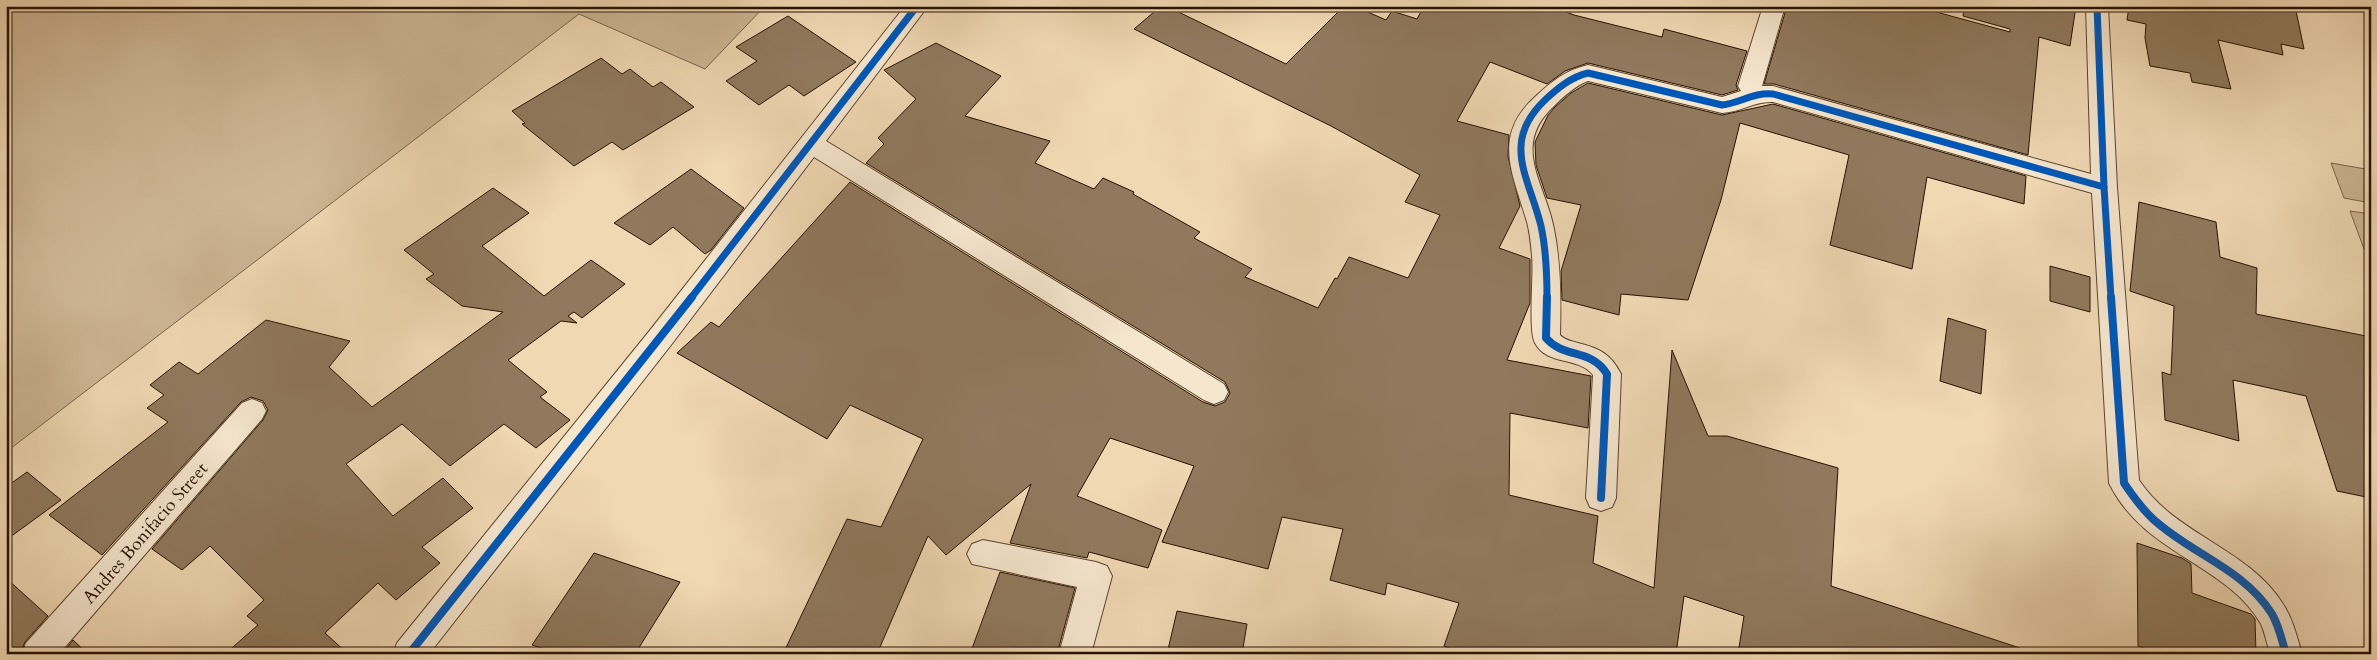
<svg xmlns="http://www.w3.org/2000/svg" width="2377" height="660" font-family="Cardo,serif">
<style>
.green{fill:#ceb695;stroke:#7b644a}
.building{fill:#90795d;stroke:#281200}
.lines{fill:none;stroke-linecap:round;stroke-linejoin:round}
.minor-casing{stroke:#5a442d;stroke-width:2}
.minor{fill:#f5e6ce;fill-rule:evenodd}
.cycleway-far1-casing{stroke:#f5e6ce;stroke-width:9}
.cycleway-casing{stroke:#f5e6ce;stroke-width:11}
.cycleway-far1{stroke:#0057b8;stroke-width:7}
.cycleway{stroke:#0057b8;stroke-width:8}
.labels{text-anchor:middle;stroke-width:4;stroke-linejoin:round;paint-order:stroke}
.street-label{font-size:18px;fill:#281200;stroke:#f5e6ce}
</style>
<rect width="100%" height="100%" fill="#f0d8b3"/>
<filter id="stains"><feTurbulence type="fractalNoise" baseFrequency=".004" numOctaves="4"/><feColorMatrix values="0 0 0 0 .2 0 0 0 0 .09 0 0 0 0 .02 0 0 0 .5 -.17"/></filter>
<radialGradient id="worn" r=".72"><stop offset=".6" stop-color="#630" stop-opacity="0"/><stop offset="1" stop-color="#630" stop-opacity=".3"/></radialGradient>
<g class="green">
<path d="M6,6h759l-60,63 -126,-55 -573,438z"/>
<path d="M2331,163l40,7v33l-27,-5z"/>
<path d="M2350,211l21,3v36l-7,-1z"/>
</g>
<g class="building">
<path d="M1161,6h5l120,58 58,-58h10l32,14 6,-9 25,8 7,-13h127l23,9 88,22 2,-8 83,22 -11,34 2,5 -16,5 -134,-32 -23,8 -18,13 -57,-22 -33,59 52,14 -1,21 12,50 -21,42 31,11v44l-23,57 84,16 -3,52 -78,-15 -1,82 89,21 -5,47 61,25 18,-238 36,86h19l111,32 -7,118 189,62 -1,6h-281l6,-38 -60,-20 -8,58h-211l-21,-8 15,-43 -72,-20 -2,12 -55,-15 13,-51 -61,-12 -14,52 -106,-27 32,-76 -84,-28 -33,58 85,34 -14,38 -59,-16 -2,6 -77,-15 21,-59 -85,71 -18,-19 -51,118h-94l64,-135 34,8 42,-88 -73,-34 -23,34 -150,-86 34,-31 8,5 131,-145 353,220 12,4 10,-4 5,-9 -5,-11 -359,-219 18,-19 -6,-6 38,-39 -32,-29 52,-27 65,33 -36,40 85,25 -15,22 59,26 9,-11 31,14 -1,2 67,38 -6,6 58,31 -7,8 73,31 17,-30 2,1 12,-22 59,21 32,-63 -35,-13 15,-27 -89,-49 -197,-97z"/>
<path d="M1787,6h127l96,26v-3l-47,-13 1,-10h112l-6,40 -31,-9 -11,118 -254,-71h-10z"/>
<path d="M2129,6h166l9,43 -23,-5 2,11 -65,-15 13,49 -39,-7 -2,-9 -40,-7 -5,-28 1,-14 -19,-4z"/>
<path d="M788,16l68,46 -52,34 -15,-11 -30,20 -33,-24 31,-20 -21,-14z"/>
<path d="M601,58l21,16 8,-5 23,18 8,-5 33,25 -71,43 -11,-8 -38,24 -52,-42 3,-1 -13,-12z"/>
<path d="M1588,83l134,32 51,-11 253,72 -2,28 -97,-27 -15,92 -82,-24 19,-90 -109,-32 -19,77 -33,100 -67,-6 -2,21 -57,-15 -1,-29 20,-66 -34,-7 -11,-33 -1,-23 13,-27 7,-8 16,-14z"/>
<path d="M691,169l53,39 -33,42 -6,4 -32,-27 -23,18 -36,-22z"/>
<path d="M493,188l36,25 -47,33 62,50 47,-36 34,24 -43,34 -8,-6 -6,4 9,7 -16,-2 -53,39 39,32 -7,5 30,23 -34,28 -32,-24 -54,42 -48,-42 -56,40 47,52 50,-38 30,30 -51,39 18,16 -44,37 -18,-17 -53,50 23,21h-123l33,-29 -11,-9 17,-16 -54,-54 -28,24 -30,-21 111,-129 5,-10 -5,-9 -12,-4 -10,5 -139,153 -53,-40 119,-93 -21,-14 17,-13 -14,-10 29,-23 19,12 68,-54 84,21 -21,26 43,40 131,-95 -41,-6 -36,-27 8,-5 -30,-24z"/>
<path d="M2139,202l77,20 4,35 37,11 -1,46 115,23v161l-34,-7 -31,-95 -73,-16 6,61 -74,-21 -3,-48 9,3 3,-69 -44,-15z"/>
<path d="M2050,266l40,11v35l-40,-11z"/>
<path d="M1948,318l38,12 -5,64 -41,-13z"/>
<path d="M27,472l34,28 -55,40v-53z"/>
<path d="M2137,543l45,15 9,6 1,29 59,21 4,5 1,35h-97l-21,-8z"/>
<path d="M594,553l86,29 -45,72h-76l-27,-9z"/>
<path d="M1000,572l75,16 -18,66h-87z"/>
<path d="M6,578l42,38 -23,26 -5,12h-14z"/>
<path d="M1177,611l70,13 -5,30h-75z"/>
<path d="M73,640l15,14h-26z"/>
</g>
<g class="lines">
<defs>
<g id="minor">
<path d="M905,6h23l-102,135 398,243 4,8 -4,8 -10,4 -10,-4 -390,-243 -143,188 -242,309h-36l4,-11 254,-314z"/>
<path d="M1763,6h22l-23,80h11l318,88 -5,-168h22l9,181 22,293c36,55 109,68 144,124 10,15 14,33 19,50h-32c-3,-10 -5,-21 -9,-30 -35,-61 -117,-69 -152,-141l-17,-290 -319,-91c-18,-1 -33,10 -51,11l-134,-32c-13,5 -24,15 -34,25 -44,40 -8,78 0,123 7,35 7,71 6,106 5,5 11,6 18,8 21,5 33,11 43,31l-5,124 -4,9 -11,4 -11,-4 -4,-9 7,-123c-15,-19 -46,-9 -58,-32 -7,-12 -1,-69 -3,-87 -1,-11 -2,-23 -5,-34 -14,-48 -36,-86 9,-126 16,-15 30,-26 52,-31l134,32 19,-6 -3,-5z"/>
<path d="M252,399l10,4 4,8 -4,8 -203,235h-37l4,-11 216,-240z"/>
<path d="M983,540l113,22 11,4 5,10 -21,78h-32l18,-67 -105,-23 -5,-10 5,-10z"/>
</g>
</defs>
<use href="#minor" class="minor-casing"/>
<use href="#minor" class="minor"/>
<defs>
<g id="cycleway-far1">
<path d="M2097,6l7,181 7,111"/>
<path d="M691,298l226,-292"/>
<path d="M1547,298c0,-24 -1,-49 -6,-72 -12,-49 -41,-84 5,-127 12,-11 25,-22 42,-26l134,32c18,-2 32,-13 51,-11l331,93"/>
</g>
<g id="cycleway">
<path d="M1547,297l-1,41c18,21 45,10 61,36l-6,124"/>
<path d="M2111,297l13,186c9,13 17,25 29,36 38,35 91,50 119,95 7,12 10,27 14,40"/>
<path d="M409,654l283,-357"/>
</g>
</defs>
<use href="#cycleway-far1" class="cycleway-far1-casing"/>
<use href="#cycleway" class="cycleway-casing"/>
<use href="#cycleway-far1" class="cycleway-far1"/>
<use href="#cycleway" class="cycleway"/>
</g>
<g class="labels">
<g class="street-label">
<text transform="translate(145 533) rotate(-49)" y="6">Andres Bonifacio Street</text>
</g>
</g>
<rect width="2377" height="660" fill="none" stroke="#f0d8b3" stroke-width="25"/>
<rect x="8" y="8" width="2362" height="645" fill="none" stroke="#281200" stroke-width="2.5"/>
<rect x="12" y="12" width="2352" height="635" fill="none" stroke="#281200"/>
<rect width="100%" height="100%" filter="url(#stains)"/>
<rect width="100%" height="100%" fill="url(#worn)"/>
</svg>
